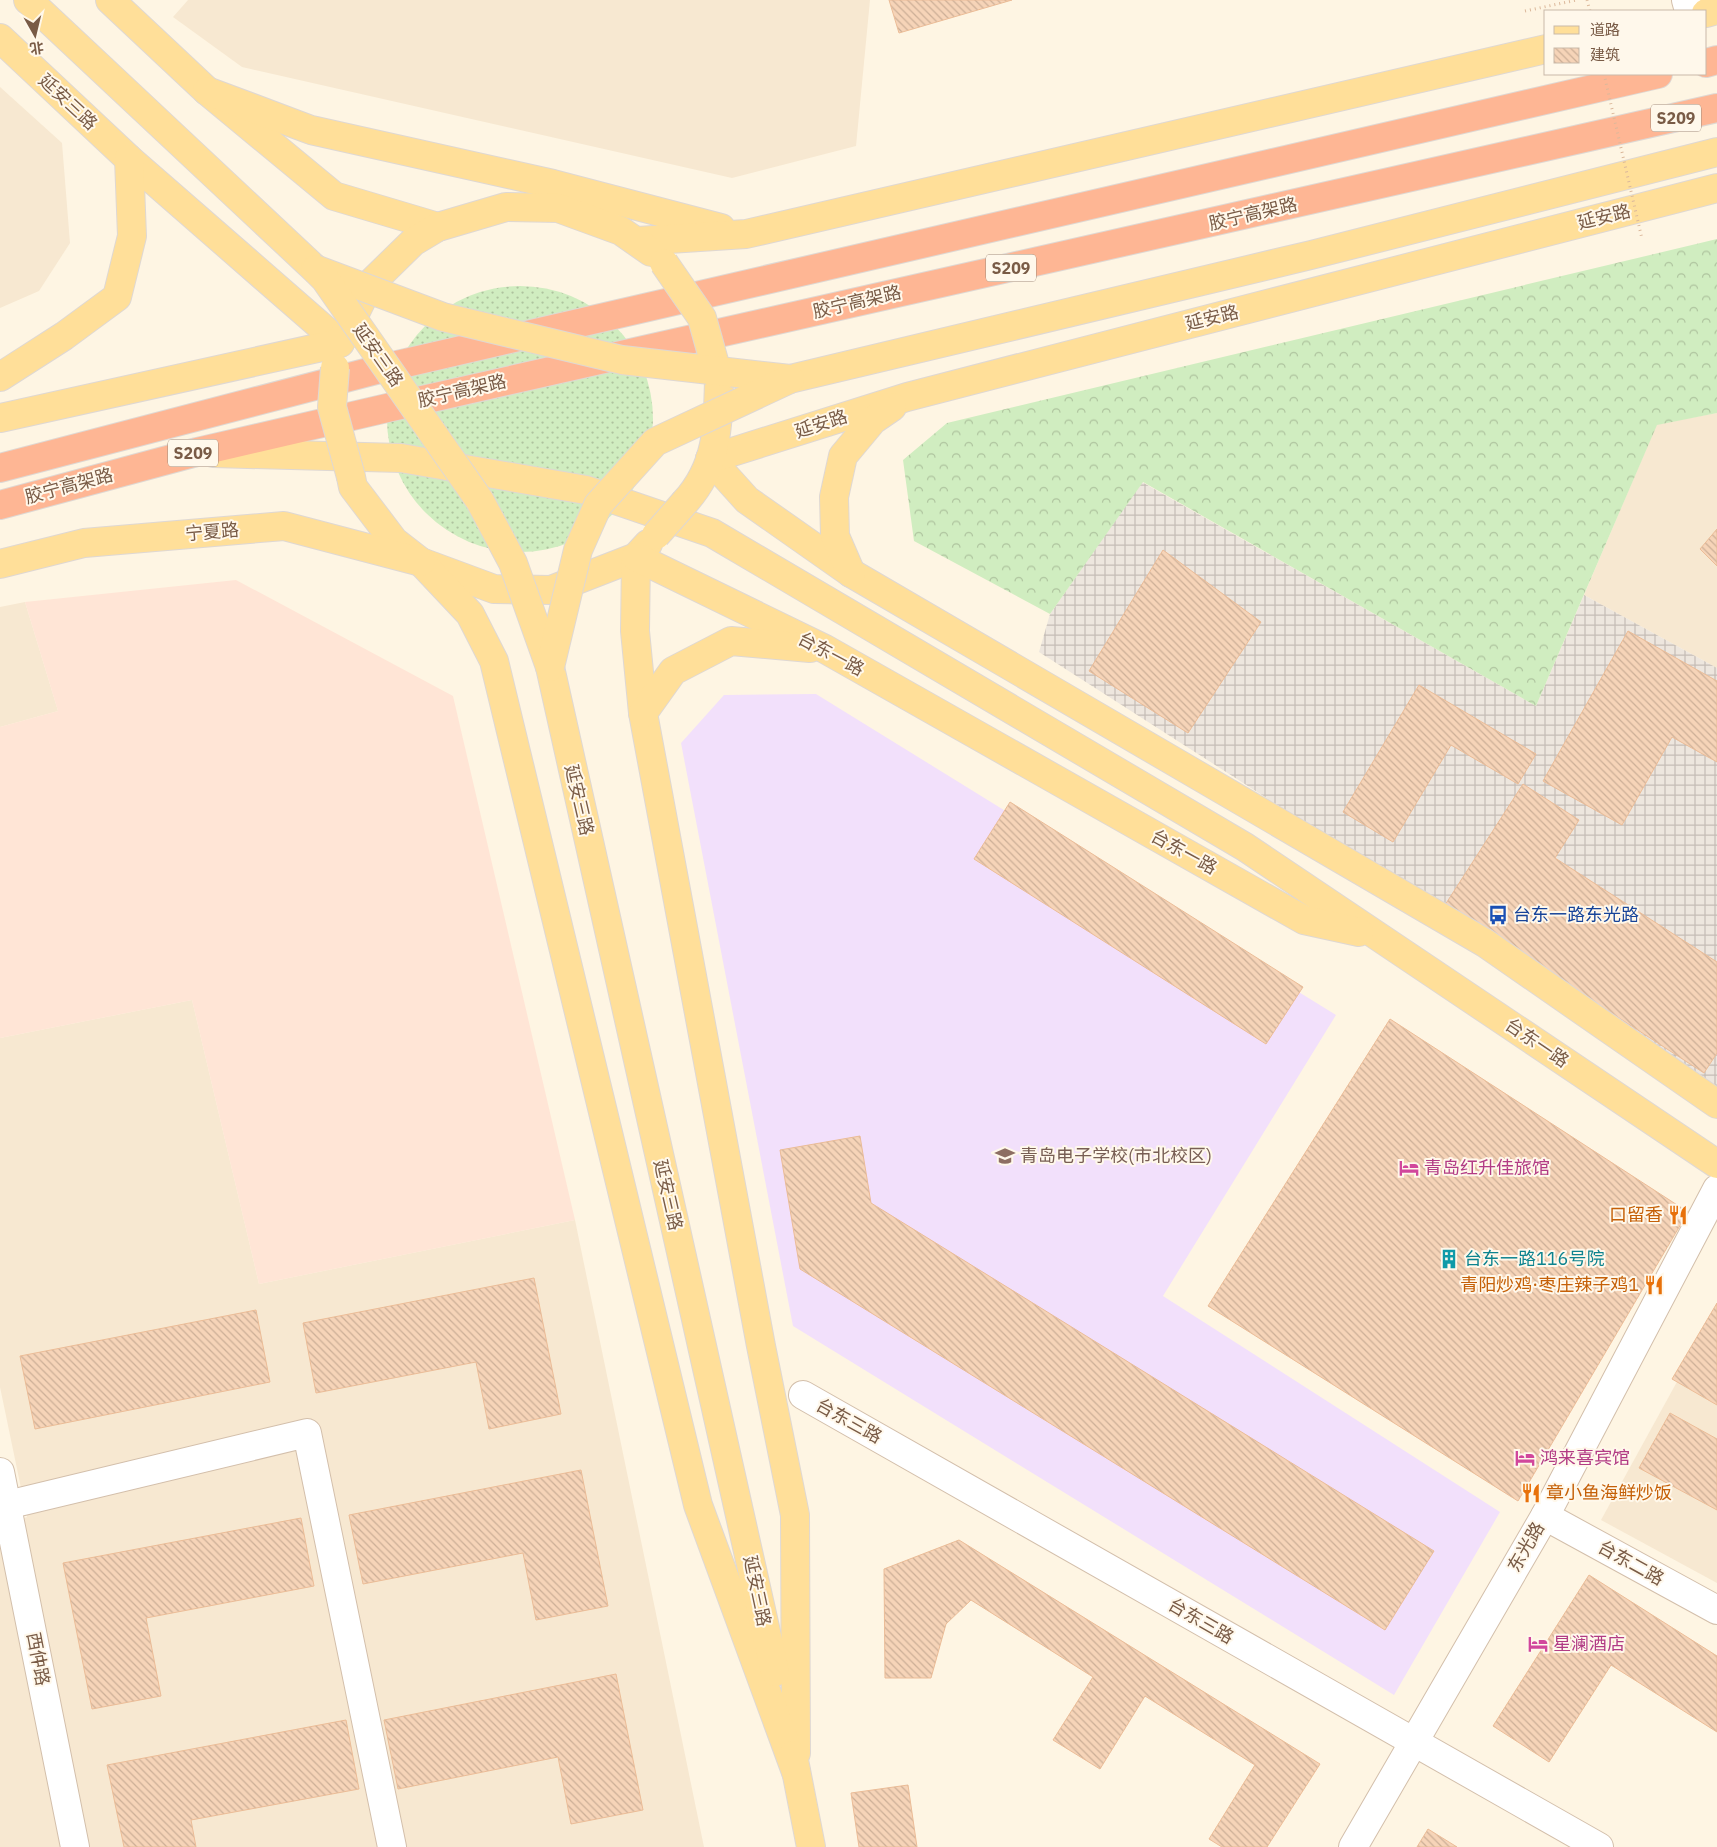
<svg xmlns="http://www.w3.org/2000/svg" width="1717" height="1847" font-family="'IBM Plex Sans','Noto Sans SC',sans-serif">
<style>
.residential{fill:#f7e8d1}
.commercial{fill:#ffe5d6}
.industrial{fill:url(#industrial-grid)}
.education{fill:#f2e0fb}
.grass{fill:url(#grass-dots)}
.forest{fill:url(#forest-crowns)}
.building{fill:url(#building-back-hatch);stroke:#ebbc97}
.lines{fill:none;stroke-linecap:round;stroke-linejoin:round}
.minor-casing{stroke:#d3bfab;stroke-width:30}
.major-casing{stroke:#dfd8d3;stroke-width:30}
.highway-casing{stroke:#dfd8d3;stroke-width:30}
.path{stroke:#dbb89b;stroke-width:3;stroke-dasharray:1 4;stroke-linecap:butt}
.minor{stroke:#fff;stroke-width:28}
.major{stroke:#ffdf99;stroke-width:28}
.highway{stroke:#feb694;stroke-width:28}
.major-bridge-casing{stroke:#dfd8d3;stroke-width:30;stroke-linecap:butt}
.path-bridge{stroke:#dbb89b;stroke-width:3;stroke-dasharray:1 4;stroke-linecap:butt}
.major-bridge{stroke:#ffdf99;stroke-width:28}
.labels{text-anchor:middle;stroke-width:4;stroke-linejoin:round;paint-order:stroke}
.shield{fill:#fff8eb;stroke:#a18a78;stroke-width:1}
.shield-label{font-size:16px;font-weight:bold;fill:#795b46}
.street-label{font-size:18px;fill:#795b46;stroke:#fff8eb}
.transit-label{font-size:18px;fill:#164399;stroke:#fff8eb;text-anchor:start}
.education-label{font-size:18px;fill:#785e54;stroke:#fff8eb;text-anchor:start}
.hotel-label{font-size:18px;fill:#b23c85;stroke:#fff8eb;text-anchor:start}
.food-label{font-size:18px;fill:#c56008;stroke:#fff8eb;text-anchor:end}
.culture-label{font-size:18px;fill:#0d838f;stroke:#fff8eb;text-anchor:start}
</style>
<defs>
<pattern id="industrial-grid" width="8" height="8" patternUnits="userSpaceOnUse" patternTransform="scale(1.25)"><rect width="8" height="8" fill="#ede6de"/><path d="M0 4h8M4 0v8" fill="none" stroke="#c5bdb6"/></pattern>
<pattern id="grass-dots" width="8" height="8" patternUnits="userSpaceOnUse" patternTransform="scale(1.25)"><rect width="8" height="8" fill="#d0edc0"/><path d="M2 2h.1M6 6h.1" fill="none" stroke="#aec39e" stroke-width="1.8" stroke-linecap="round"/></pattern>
<pattern id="forest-crowns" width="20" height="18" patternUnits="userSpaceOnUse" patternTransform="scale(1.25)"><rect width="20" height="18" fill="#d0edc0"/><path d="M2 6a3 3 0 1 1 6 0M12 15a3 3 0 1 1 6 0" fill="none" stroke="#aec39e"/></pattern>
<pattern id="building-back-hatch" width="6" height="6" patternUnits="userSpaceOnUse" patternTransform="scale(1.25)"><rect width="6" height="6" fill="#f6d4b8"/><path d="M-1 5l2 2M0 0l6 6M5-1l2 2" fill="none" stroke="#ccaf97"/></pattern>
</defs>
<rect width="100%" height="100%" fill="#fef5e3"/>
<g class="residential">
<path d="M188,0h682l-14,146 -124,32 -490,-111 -69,-50z"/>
<path d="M0,87l62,56 8,100 -31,48 -39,17z"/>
<path d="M1717,413v255l-133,-73 73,-171z"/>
<path d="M25,602l33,109 -58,16v-120z"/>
<path d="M192,1000l67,284 316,-64 129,627h-704v-321l27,-9 -27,-130v-349z"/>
<path d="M1717,1309v274l-116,-63z"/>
</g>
<path class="commercial" d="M236,580l217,116 122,524 -316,64 -67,-284 -192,38v-311l58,-16 -33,-109z"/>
<path class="industrial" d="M1142,482l394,224 48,-111 133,73v419l-678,-435 11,-38z"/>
<path class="education" d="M816,694l520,321 -173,281 337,216 -106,183 -601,-369 -112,-583 43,-48z"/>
<circle class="grass" cx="520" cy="419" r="133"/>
<path class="forest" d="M1717,239v174l-60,12 -121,281 -393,-224 -93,132 -136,-73 -11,-81 44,-37z"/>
<g class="building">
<path d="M889,0h123l-113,33z"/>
<path d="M1717,529v37l-17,-17z"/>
<path d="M1163,550l98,72 -73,111 -99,-62z"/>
<path d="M1628,631l89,50v81l-45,-25 -50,88 -79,-44z"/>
<path d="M1419,685l117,69 -18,30 -67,-39 -58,97 -50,-30z"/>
<path d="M1523,784l56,36 -24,38 162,104v91l-13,20 -259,-168z"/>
<path d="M1010,802l293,185 -37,57 -292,-185z"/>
<path d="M1390,1019l298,193 -170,289 -310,-195z"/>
<path d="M860,1136l11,67 563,348 -49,79 -585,-361 -20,-119z"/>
<path d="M534,1278l27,136 -72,15 -13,-67 -160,31 -13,-70z"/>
<path d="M1717,1303v102l-45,-26z"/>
<path d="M256,1310l14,72 -235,47 -15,-73z"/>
<path d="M1670,1413l47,26v71l-78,-42z"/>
<path d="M581,1470l27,136 -72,14 -13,-67 -160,31 -14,-69z"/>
<path d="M301,1518l13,68 -168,32 15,78 -69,13 -29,-146z"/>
<path d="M959,1540l361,224 -53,83h-45l-13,-8 46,-74 -110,-69 -45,73 -47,-29 40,-63 -122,-77 -25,24 -15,54h-46l-1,-109z"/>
<path d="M1589,1575l128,81v76l-106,-67 -62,97 -56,-36z"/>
<path d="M616,1674l27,136 -72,14 -13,-67 -160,32 -14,-69z"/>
<path d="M346,1720l13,69 -168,31 5,27h-72l-17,-82z"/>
<path d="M908,1785l9,62h-58l-8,-54z"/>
<path d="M1428,1829l29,18h-40z"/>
</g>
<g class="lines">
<defs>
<g id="minor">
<path d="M1686,0l3,11"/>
<path d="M803,1395l796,452"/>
<path d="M0,1472l75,375"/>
<path d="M7,1505l300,-72 85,414"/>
<path d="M1545,1516l172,94"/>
<path d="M1353,1847l192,-331 172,-327"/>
</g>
<g id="major">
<path d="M28,0l287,269"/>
<path d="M110,0l97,91 127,105 104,31"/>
<path d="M1706,13l11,-3"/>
<path d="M0,38l129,121 211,184"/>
<path d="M207,91l104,39 242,54 168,44"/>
<path d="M638,241l108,-7 800,-185"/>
<path d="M343,338l26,-53 44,-43 25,-15 68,-20 52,1 63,23 30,21"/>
<path d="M0,377l64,-41 53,-39 15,-61 -3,-77"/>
<path d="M790,379l521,-124 406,-103"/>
<path d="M0,418l340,-75"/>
<path d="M213,453l188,5 185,32 126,43 533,314 472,317"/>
<path d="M710,459l37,41 104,73 634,370 232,161"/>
<path d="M710,459l197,-62 810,-209"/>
<path d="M351,477l2,10 41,54 27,21 73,27 57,1 85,-33 12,-13"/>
<path d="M685,502c33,-36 33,-76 34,-123"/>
<path d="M636,557l-1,74 8,82 118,633 34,169 1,238"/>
<path d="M636,557l189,92 479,271 55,12"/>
<path d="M421,562l49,52 24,47 204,844 98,267"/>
<path d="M0,564l84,-21 200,-17 137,36"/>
<path d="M851,573l-16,-37 -1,-39 9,-41 30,-36 19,-13"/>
<path d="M550,667l225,1005"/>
<path d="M643,713l30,-42 58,-30 79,7"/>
<path d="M793,1755l18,92"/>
</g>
<g id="highway">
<path d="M1706,63l11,-3"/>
<path d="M0,468l384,-100 1274,-294"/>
<path d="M0,505l197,-53 190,-44 1330,-300"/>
</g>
</defs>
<use href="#minor" class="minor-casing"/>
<use href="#major" class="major-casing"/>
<use href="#highway" class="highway-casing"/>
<g class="path">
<path d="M1587,0l3,11"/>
<path d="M1525,11l52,-11"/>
</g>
<use href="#minor" class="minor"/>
<use href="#major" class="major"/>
<use href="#highway" class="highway"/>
<defs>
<g id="major-bridge">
<path d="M664,263l38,55 17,61"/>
<path d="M315,269l128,48 179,43 168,19"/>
<path d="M316,270l9,9 155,222 33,62 37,104"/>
<path d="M335,368l-3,39 19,70"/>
<path d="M656,535l29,-33"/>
<path d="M550,667l28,-117 20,-45 57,-63 135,-63"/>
</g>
</defs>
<use href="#major-bridge" class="major-bridge-casing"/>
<path class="path-bridge" d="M1604,74l38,165"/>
<use href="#major-bridge" class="major-bridge"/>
</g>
<defs>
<symbol id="bus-bare" viewBox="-9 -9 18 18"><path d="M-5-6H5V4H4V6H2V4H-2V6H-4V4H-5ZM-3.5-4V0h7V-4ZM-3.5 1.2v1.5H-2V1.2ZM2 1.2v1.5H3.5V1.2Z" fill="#1a4fb4" stroke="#fff8eb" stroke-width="2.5" paint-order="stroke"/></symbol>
<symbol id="school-bare" viewBox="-9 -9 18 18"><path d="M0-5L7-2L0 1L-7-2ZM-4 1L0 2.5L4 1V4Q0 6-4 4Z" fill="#8d6e63" stroke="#fff8eb" stroke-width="2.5" paint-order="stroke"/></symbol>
<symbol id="hotel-bare" viewBox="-9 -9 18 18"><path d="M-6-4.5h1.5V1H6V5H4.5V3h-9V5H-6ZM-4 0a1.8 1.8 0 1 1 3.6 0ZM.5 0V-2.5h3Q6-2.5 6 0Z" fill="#d1479c" stroke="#fff8eb" stroke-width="2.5" paint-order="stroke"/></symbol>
<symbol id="restaurant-bare" viewBox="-9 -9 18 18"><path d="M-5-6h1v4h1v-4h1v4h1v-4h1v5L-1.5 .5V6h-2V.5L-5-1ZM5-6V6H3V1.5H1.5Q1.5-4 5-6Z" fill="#e8710a" stroke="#fff8eb" stroke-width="2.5" paint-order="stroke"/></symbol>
<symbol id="building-bare" viewBox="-9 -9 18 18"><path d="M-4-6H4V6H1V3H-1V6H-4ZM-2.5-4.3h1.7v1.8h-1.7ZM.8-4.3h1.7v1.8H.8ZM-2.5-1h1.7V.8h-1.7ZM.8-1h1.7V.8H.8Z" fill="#0f9aa8" stroke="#fff8eb" stroke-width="2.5" paint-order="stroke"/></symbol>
</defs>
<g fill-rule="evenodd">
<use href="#bus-bare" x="1484" y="901" width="28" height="28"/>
<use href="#school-bare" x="991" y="1142" width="28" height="28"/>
<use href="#hotel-bare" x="1395" y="1154" width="28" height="28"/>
<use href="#restaurant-bare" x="1664" y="1201" width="28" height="28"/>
<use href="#building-bare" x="1435" y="1245" width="28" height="28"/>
<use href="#restaurant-bare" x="1640" y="1271" width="28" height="28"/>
<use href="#hotel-bare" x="1511" y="1444" width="28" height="28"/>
<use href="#restaurant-bare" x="1517" y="1479" width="28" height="28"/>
<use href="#hotel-bare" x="1524" y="1630" width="28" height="28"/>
</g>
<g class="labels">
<g class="shield">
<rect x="1651" y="104.5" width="50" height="27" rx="4"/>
<rect x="986" y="254.5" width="50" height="27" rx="4"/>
<rect x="168" y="439.5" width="50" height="27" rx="4"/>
</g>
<g class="shield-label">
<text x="1676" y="124">S209</text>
<text x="1011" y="274">S209</text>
<text x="193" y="459">S209</text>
</g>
<g class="street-label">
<text transform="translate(68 102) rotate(43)" y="6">延安三路</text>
<text transform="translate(1253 214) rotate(-13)" y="6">胶宁高架路</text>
<text transform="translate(1604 217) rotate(-14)" y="6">延安路</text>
<text transform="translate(857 302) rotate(-13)" y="6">胶宁高架路</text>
<text transform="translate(1212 318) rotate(-14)" y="6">延安路</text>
<text transform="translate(378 355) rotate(55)" y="6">延安三路</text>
<text transform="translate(462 391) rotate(-13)" y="6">胶宁高架路</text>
<text transform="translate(821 424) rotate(-18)" y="6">延安路</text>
<text transform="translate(69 486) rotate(-15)" y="6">胶宁高架路</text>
<text transform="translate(212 532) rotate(-5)" y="6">宁夏路</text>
<text transform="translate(831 654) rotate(28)" y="6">台东一路</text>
<text transform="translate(579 800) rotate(77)" y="6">延安三路</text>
<text transform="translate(1184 852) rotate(29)" y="6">台东一路</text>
<text transform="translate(1537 1043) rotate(34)" y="6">台东一路</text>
<text transform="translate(668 1195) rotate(77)" y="6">延安三路</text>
<text transform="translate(849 1421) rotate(29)" y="6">台东三路</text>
<text transform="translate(1526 1547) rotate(-60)" y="6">东光路</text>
<text transform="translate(1631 1563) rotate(29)" y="6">台东二路</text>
<text transform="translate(757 1591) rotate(78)" y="6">延安三路</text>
<text transform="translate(1201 1621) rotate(30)" y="6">台东三路</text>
<text transform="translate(38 1659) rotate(79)" y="6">西仲路</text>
</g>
<g class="transit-label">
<text x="1513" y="921">台东一路东光路</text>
</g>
<g class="education-label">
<text x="1020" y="1162">青岛电子学校(市北校区)</text>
</g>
<g class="hotel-label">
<text x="1424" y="1174">青岛红升佳旅馆</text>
<text x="1540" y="1464">鸿来喜宾馆</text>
<text x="1553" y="1650">星澜酒店</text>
</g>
<g class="food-label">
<text x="1663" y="1221">口留香</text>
<text x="1639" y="1291">青阳炒鸡·枣庄辣子鸡1</text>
<text x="1546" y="1499" text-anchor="start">章小鱼海鲜炒饭</text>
</g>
<g class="culture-label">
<text x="1464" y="1265">台东一路116号院</text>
</g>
</g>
<rect x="1544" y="10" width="162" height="65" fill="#fff8eb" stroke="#c9b9a9"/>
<rect x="1554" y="26" width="25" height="8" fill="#ffdf99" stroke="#c9b9a9"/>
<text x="1590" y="35" font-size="15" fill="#795b46">道路</text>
<rect x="1554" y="48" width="25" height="15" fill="url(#building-back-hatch)" stroke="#c9b9a9"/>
<text x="1590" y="60" font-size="15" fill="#795b46">建筑</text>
<g transform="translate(35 35) rotate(172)" stroke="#fff8eb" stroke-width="4" paint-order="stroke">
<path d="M0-4L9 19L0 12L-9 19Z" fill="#795b46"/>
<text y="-8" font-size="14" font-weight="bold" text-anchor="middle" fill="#795b46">北</text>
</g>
</svg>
